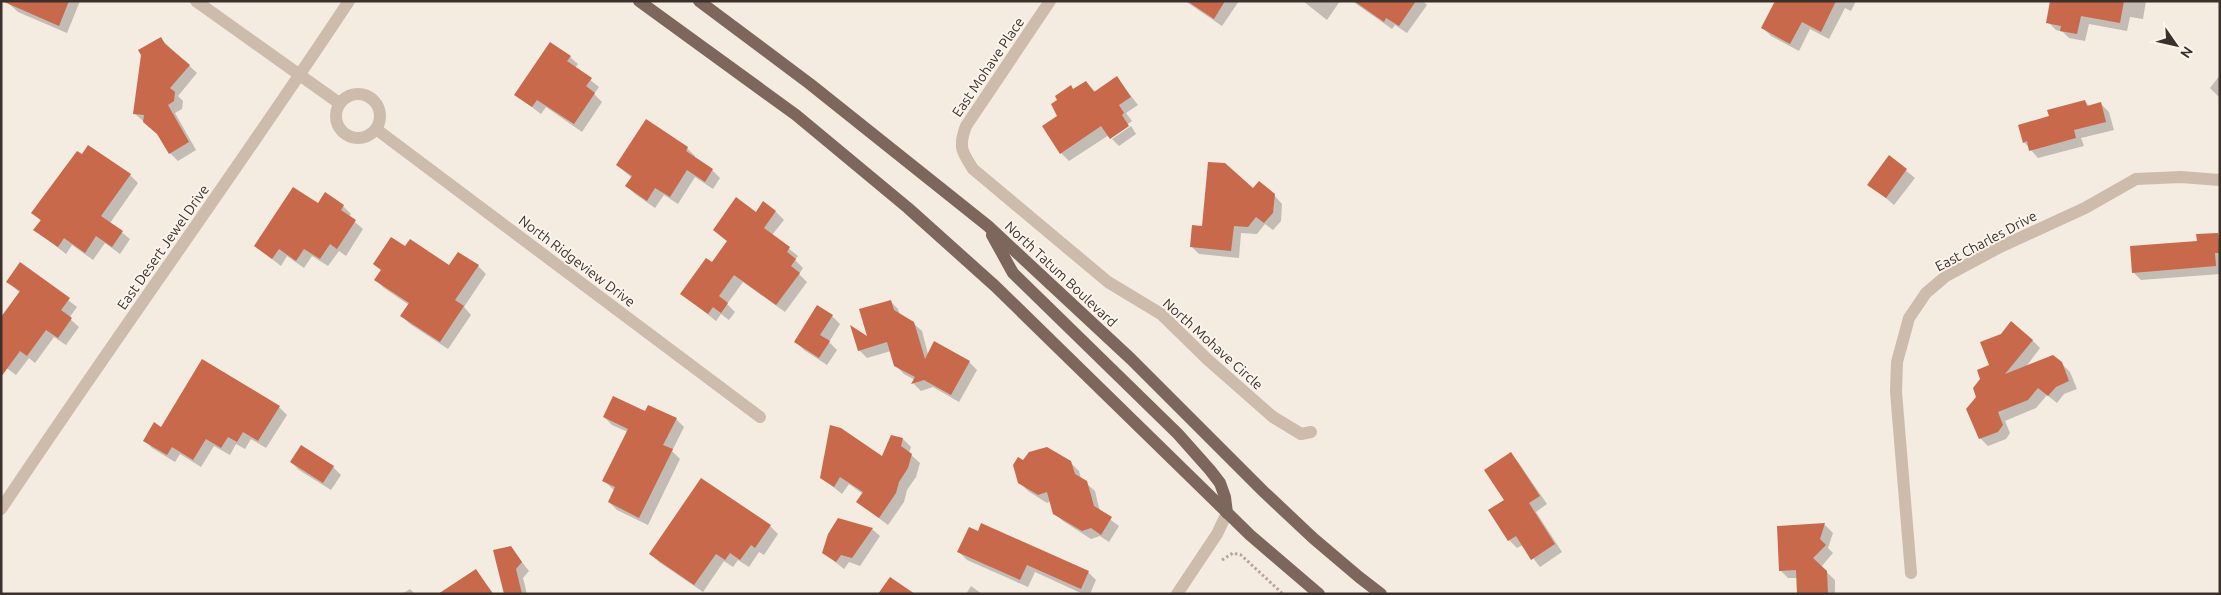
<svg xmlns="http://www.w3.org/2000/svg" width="2221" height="595" font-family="Ubuntu,sans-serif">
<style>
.shadow{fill:#0003}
.building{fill:#c8694b}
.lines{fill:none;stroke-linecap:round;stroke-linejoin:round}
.path{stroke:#b9a596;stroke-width:3;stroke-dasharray:2.5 2.5;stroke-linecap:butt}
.minor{stroke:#cdbbac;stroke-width:12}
.major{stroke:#7d675c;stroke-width:12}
.labels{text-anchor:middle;stroke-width:4;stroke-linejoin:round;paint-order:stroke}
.street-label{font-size:14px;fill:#3b302b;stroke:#fbf5ee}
</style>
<rect width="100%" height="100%" fill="#f4ebe1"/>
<g class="shadow">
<path d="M6,1h74l-13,32 -49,-21z"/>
<path d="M1185,1h54l-17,25z"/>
<path d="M1303,1h37l-13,19z"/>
<path d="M1352,1h71l4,4 -20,28 -12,-8 -3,4z"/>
<path d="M1776,1h80l-5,10 -6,-3 -16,31 -19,-10 -11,22 -28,-15 -8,-8z"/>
<path d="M2052,1h94l-3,18 -13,-2 -3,14 -38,-7 -4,17 -16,-3 -6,-6 -7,-2 -8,-8z"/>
<path d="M160,38l37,35 -19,23 5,5 -1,8 -7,4 21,37 -18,11 -8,-8 -10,-17 -26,-23z"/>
<path d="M570,57l8,7 -3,4 24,19 -5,7 8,8 -20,30 -36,-25 -5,7 -25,-19z"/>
<path d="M2220,75v23l-10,-10z"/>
<path d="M1117,78l21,27 -12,8 6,8 -22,16 -1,-2 -40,26 -8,-8 -3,-36 16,-27 12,-8 10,10z"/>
<path d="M2085,101l5,6 11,-3 8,8 5,18 -33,8 3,8 -46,12 -14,-16 27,-25z"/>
<path d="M1131,126l5,8 -17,12 -7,-7z"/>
<path d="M687,148l8,8 -1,2 18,12 8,8 -7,11 -18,-12 -17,27 -14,-9 -9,13 -20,-14 -8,-8 5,-8 -15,-13z"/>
<path d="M1889,157l26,21 -21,27 -25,-21z"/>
<path d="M130,175l8,8 -28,40 20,16 -10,15 -15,-11 -12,17 -21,-15 -6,9 -31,-24 6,-9 -8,-8z"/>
<path d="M1274,195l8,9 -1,17 -8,9 -8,-6 -8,10 -16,-1 -2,25 -40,-4 -8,-8 12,-18z"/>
<path d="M318,205l25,1 8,8 -2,3 14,12 -17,27 -7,-5 -11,15 -16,-10 -8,12 -17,-12 -6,10 -26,-20z"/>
<path d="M776,212l8,8 -12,15 26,21 -3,4 8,8 -4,6 8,8 -22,30 -42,-30 -16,22 8,8 -6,8 -8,-6 -5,7 -34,-27 30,-30 16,-22 -14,-12 42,-16z"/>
<path d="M2218,234l2,2v38l-79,6 -8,-8z"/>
<path d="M405,248l45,19 28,-1 8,8 -22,33 7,8 -23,34 -38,-25 -8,-8 7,-11 -25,-17 -8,-8 6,-9 -7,-7z"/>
<path d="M21,264l56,43 -8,11 10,9 -13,18 -12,-8 -19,26 -6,-5 -13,17 -15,-11 19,-71 -12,-11z"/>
<path d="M890,301l8,8 2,6 13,8 9,8 6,23 6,-11 35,19 8,8 -18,32 -26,-15 -12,4 -8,-8 2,-3 -11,-6 -9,-9 -4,-14 -24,7 -8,-8 10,-11z"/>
<path d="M832,316l8,8 -11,18 8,8 -10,15 -23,-15 -8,-8z"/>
<path d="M2032,340l8,8 -15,20 36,-5 9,9 7,17 -13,5 -7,9 -10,-8 -11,13 -31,13 5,12 -4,6 -18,7 -8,-8 -2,-41 13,-31z"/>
<path d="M279,407l8,8 -21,33 -15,-9 -6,10 -9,-5 -6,11 -16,-9 -13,21 -21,-13 -5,8 -23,-14 -8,-8 17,-12z"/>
<path d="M645,413l31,6 8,8 -12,24 8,8 -32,66 -31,-15 -8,-8 6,-11 -11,-10 24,-49 -16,-7 -8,-8z"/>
<path d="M903,439l8,8 -2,6 11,10 -4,14 -9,13 -3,12 -16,23 -31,-23 6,-8 -14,-10 -7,10 -20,-16 61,-20z"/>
<path d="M1510,454l8,8 29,42 -11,8 26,40 -22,15 -17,-22 -6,3 -8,-8 -20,-30 16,-10z"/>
<path d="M291,462l42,5 8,8 -10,15 -32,-20z"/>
<path d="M1024,462h46l9,9 2,8 14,12 5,21 19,14 -10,16 -9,-6 -9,3 -28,-18 -9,-8 -3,-12 -4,2 -19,-12 -8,-8z"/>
<path d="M1825,525l8,8 -5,15 5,5 -12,14 14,13v14h-37l-1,-16h-9l-8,-8 -2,-43z"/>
<path d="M770,526l8,8 -14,21 -5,-3 -10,15 -11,-7 -5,7 -9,-6 -21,31 -44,-30 -8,-8z"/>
<path d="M872,529l8,7 -20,30 -11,-4 -5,7 -20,-16z"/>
<path d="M510,547l19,24 -6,7 4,16h-20z"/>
<path d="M959,552l129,20 8,8 -6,14h-7l-48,-22 -7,15 -61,-27z"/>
<path d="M475,570l19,24h-54z"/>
<path d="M971,586l11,8h-16z"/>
<path d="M410,589l5,5h-13z"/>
</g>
<g class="building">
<path d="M2,1h67l-10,25z"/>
<path d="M1187,1h38l-11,18z"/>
<path d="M1354,1h62l-17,25 -13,-8 -2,4z"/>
<path d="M1775,1h61l-15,31 -19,-10 -12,22 -29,-16z"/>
<path d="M2050,1h74l-4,22 -39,-7 -4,18 -17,-3 1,-5 -15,-3z"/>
<path d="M161,37l4,7 25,21 -20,23 5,4 -1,9 -6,4 21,37 -20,12 -12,-20 -14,-12 1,-7 -11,-1 8,-59 -3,-5z"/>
<path d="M550,42l21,14 -4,5 25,17 -6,8 9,7 -21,31 -37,-24 -5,7 -18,-12z"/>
<path d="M1117,76l14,21 -12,8 5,8 -2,2 7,11 -19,13 -9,-13 -41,28 -18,-28 15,-10 -6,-12 6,-4 -2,-4 16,-11 2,4 13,-8 8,11z"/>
<path d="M2085,100l2,6 14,-4 5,20 -32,8 2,8 -47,13 -2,-10 -4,2 -5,-18 31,-9 -2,-6z"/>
<path d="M646,119l42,28 -2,4 27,18 -8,13 -18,-12 -17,27 -15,-9 -8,13 -22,-15 7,-10 -16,-11z"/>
<path d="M88,145l43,29 -30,42 22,15 -11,16 -16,-11 -11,17 -21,-15 -6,9 -25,-17 8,-10 -10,-7 46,-62 5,3z"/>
<path d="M1889,155l18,14 -21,29 -19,-13z"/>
<path d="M1208,162l17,1 28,25 6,-7 16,13 -2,19 -9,10 -8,-6 -8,10 -14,-1 -3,25 -41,-4 2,-22 10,1z"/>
<path d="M293,187l25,16 7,-11 19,13 -3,5 15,10 -19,29 -7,-5 -10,15 -16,-10 -8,12 -17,-12 -7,10 -18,-13z"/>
<path d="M736,197l20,15 7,-11 13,10 -12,17 26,19 -3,5 9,7 -5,7 9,7 -24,32 -42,-30 -15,21 9,7 -7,10 -8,-6 -5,7 -28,-20 26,-36 6,4 15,-21 -14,-11z"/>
<path d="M2218,233l2,20h-5l1,13 -84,7 -2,-27 67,-5 -1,-7z"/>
<path d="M391,237l14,9 5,-7 39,26 9,-13 21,13 -24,35 9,6 -24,36 -40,-26 9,-13 -35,-23 7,-10 -8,-6z"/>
<path d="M20,262l50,36 -9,12 11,8 -14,20 -12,-8 -19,26 -7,-5 -19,26v-60l19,-26 -14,-9z"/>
<path d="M891,300l3,10 20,12 11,37 9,-18 36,20 -19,34 -27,-15 -13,4 4,-7 -21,-11 -7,-24 -29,9 -8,-26 17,11 -8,-27z"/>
<path d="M817,305l16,10 -13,20 10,6 -11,17 -25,-16z"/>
<path d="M2011,321l22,19 -28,34 48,-19 9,7 7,19 -13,6 -8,9 -10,-8 -10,12 -30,12 5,13 -5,7 -19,7 -13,-30 10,-12 -3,-9 7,-9 -3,-9 12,-5 -9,-23 21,-8z"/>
<path d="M202,359l78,47 -22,35 -15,-9 -6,10 -9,-5 -7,11 -15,-9 -13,21 -21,-13 -5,8 -24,-14 11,-19 7,5z"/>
<path d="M613,396l32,15 3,-6 29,13 -14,27 10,4 -34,69 -31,-16 7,-15 -13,-6 26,-52 -25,-12z"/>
<path d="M830,425l11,3 41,28 9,-21 12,3 -2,8 11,8 -4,14 -9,14 -3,11 -17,25 -23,-16 7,-10 -23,-15 -6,10 -14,-9z"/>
<path d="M301,445l33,21 -11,17 -33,-21z"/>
<path d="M1047,447l24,14 4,13 12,7 7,25 18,11 -11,18 -10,-7 -9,3 -29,-17 -6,-22 -9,3 -20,-12 -5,-18 5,-8 5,3 6,-8z"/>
<path d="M1511,452l29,44 -11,7 26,41 -24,16 -15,-24 -8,5 -20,-31 16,-10 -20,-30z"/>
<path d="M701,478l70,47 -16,23 -4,-3 -11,15 -10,-7 -5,7 -9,-6 -22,31 -45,-31z"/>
<path d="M838,518l35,10 -21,30 -11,-3 -5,7 -14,-9 6,-19z"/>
<path d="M981,523l108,48 -8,18 -54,-24 -7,15 -63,-28 12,-25 9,4z"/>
<path d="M1825,523l-5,16 6,6 -13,13 14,13 1,23h-31l-1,-24 -17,1 -2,-45z"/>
<path d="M511,546l11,16 -6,7 6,25h-18l-11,-44z"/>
<path d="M476,569l17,25h-55z"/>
<path d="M890,577l25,17h-37z"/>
</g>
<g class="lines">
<path class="path" d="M1222,560l11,-7 8,2 42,39"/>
<g class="minor">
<path d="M196,1l143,102"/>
<path d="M1050,1l-84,125c-8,21 -4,26 7,43l135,113 53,32 46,45 66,58 28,17 10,-2"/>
<circle cx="358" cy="116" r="22"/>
<path d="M376,129l384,288"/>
<path d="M1,509c114,-171 235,-337 348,-508"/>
<path d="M1911,573l-15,-181 1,-30 12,-44 17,-25 20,-17 54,-29 85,-39 51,-29 45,-2 39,3"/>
<path d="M1177,594l40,-60 10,-21"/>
</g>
<g class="major">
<path d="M639,1l157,114 112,93 87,78 255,249 69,59"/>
<path d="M699,1l111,83 178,142 143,133 132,132 50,47 46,39 22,17"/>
<path d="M992,235l21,38 165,161 32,36 10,13 5,14 2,16"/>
</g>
</g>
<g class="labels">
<g class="street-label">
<text transform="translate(988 67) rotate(-56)" y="5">East Mohave Place</text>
<text transform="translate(1986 241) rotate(-28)" y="5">East Charles Drive</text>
<text transform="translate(163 247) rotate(-55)" y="5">East Desert Jewel Drive</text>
<text transform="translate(577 261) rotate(37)" y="5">North Ridgeview Drive</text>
<text transform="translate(1061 274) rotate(43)" y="5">North Tatum Boulevard</text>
<text transform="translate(1213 344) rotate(42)" y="5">North Mohave Circle</text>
</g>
</g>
<rect width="2221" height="595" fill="none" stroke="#3b302b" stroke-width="5"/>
<g transform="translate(2176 45) rotate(124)" stroke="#fbf5ee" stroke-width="4" paint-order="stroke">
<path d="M0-4L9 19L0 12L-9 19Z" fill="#3b302b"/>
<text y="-8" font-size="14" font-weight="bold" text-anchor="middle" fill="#3b302b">N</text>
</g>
</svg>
